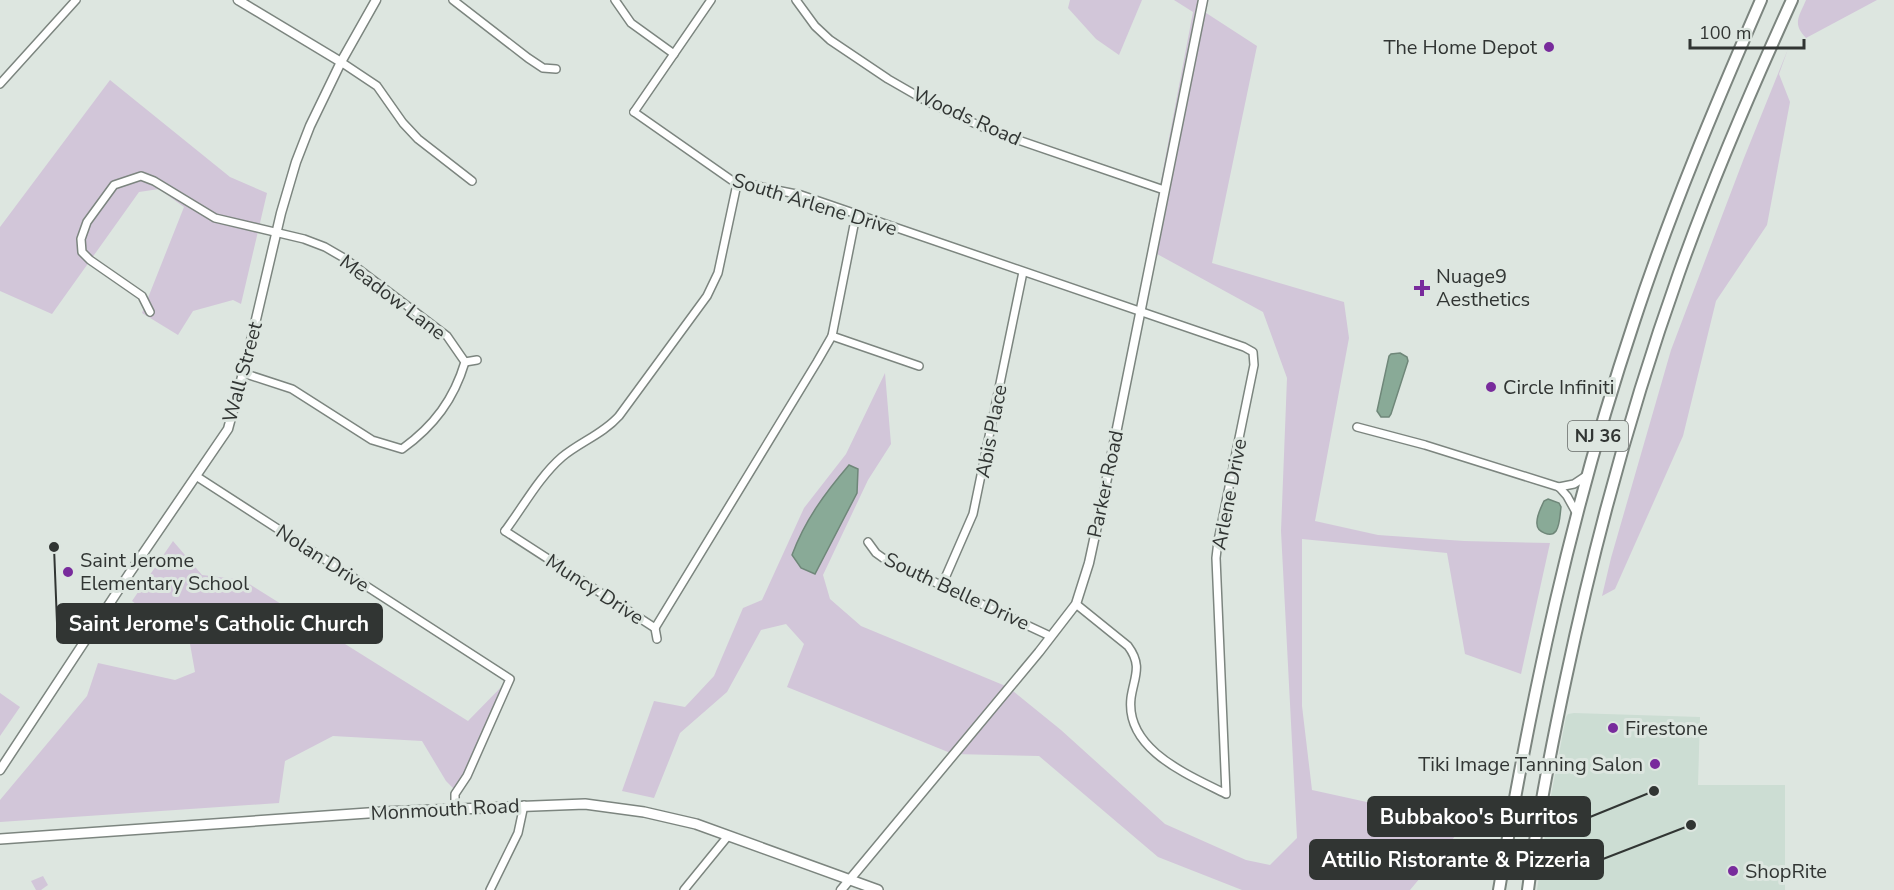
<svg xmlns="http://www.w3.org/2000/svg" width="1894" height="890" font-family="'Nunito Sans',sans-serif">
<style>
.built{fill:#ccddd3}
.green{fill:#d2c6d9}
.water{fill:#89aa97;stroke:#6f8779;stroke-width:1.5}
.lines{fill:none;stroke-linecap:round;stroke-linejoin:round}
.minor-casing{stroke:#7c857f;stroke-width:10}
.tertiary-casing{stroke:#7c857f;stroke-width:11}
.secondary-casing{stroke:#7c857f;stroke-width:12}
.trunk-casing{stroke:#7c857f;stroke-width:14}
.minor{stroke:#fff;stroke-width:7}
.tertiary{stroke:#fff;stroke-width:8}
.secondary{stroke:#fff;stroke-width:9}
.trunk{stroke:#fff;stroke-width:10}
.poi-dot{fill:#782b9c;stroke:#dde6e0;stroke-width:2}
.labels{text-anchor:middle;stroke-width:6;stroke-linejoin:round;paint-order:stroke}
.shield{fill:#dde6e0;stroke:#656a67;stroke-width:1.5}
.shield-label{font-size:18px;font-weight:bold;fill:#313533}
.poi-label{font-size:20px;fill:#313533;stroke:#dde6e0;text-anchor:start}
.street-label{font-size:20px;fill:#313533;stroke:#dde6e0}
.leader{fill:none;stroke:#313533;stroke-width:2}
.callout-dot{fill:#313533;stroke:#dde6e0;stroke-width:2}
.callout{fill:#313533;stroke:#313533;stroke-width:2}
.callout-label{font-size:21px;text-anchor:middle;font-weight:bold;fill:#fff}
</style>
<rect width="100%" height="100%" fill="#dde6e0"/>
<path class="built" d="M1574,713l126,4 -2,68h87v105h-248l12,-84 17,-89 2,-3z"/>
<g class="green">
<path d="M1070,0h72l-23,55 -23,-16 -28,-31z"/>
<path d="M1174,0h28l-2,9 57,37 -45,217 132,39 5,36 -34,183 63,14 86,6 86,2 -29,131 -56,-20 -18,-101 -145,-14v167l10,84 105,23 65,-9 -72,86h-168l-84,-33 -119,-101 -86,-2 -166,-67 17,-43 -18,-20 -25,6 -34,62 -47,41 -26,65 -32,-7 32,-90 31,6 29,-31 29,-68 19,-8 42,-92 42,-54 39,-81 6,71 -23,36 -45,95 7,24 31,27 147,61 53,43 104,94 81,36 24,5 27,-27 -16,-307 6,-153 -24,-66 -115,-63 45,-237z"/>
<path d="M1806,0h71l-71,38c-14,-15 -7,-21 0,-38z"/>
<path d="M1788,49l-9,25 11,28 -23,123 -51,76 -33,135 -68,153 -13,7 9,-38 60,-208 73,-192z"/>
<path d="M110,80l120,97 37,16 -26,111 -8,-4 -40,11 -15,24 -36,-22 42,-106 -25,-18 -20,3 -87,122 -52,-23v-64z"/>
<path d="M173,541l29,34 41,5 225,141 41,-42 -50,112h-3l-10,-10 -24,-40 -89,-5 -48,25 -6,42 -279,19v-22l87,-104 11,-33 77,17 20,-8 -5,-28 -58,-43z"/>
<path d="M0,693l20,14 -20,29z"/>
<path d="M43,876l5,9 -7,5h-5l-5,-9z"/>
</g>
<g class="water">
<path d="M1400,353l7,4 1,4 -17,53 -2,3h-8l-4,-6 12,-55 2,-2z"/>
<path d="M849,465l9,4 -1,24 -42,81 -14,-6 -9,-13c13,-35 33,-62 57,-90z"/>
<path d="M1548,499l11,4 2,4c-1,7 -1,18 -5,24 -5,7 -19,1 -19,-7 -1,-8 4,-16 7,-23z"/>
</g>
<g class="lines">
<defs>
<g id="minor">
<path d="M453,0l75,58 15,10 13,1"/>
<path d="M615,0l16,23 43,31"/>
<path d="M796,0l19,26 15,14 58,39 40,23 61,28 175,60"/>
<path d="M341,62l36,24 26,37 15,16 54,42"/>
<path d="M0,84l76,-84"/>
<path d="M634,112l103,72 15,1 49,10 443,152 9,5 1,13 -36,176 -2,17 10,236c-37,-19 -101,-44 -95,-96 3,-21 12,-32 -3,-52l-52,-42"/>
<path d="M634,112l77,-112"/>
<path d="M150,312l-8,-16 -52,-36 -8,-8 -1,-13 6,-17 27,-37 27,-9 13,5 61,37 89,21 21,8 19,11 103,78 18,26c-11,37 -31,64 -63,87l-30,-9 -80,-51 -49,-16"/>
<path d="M832,336l87,30"/>
<path d="M465,362l12,-2"/>
<path d="M1357,427l68,18 134,42 8,9 10,18"/>
<path d="M196,476l314,203 -43,97 -12,18v14"/>
<path d="M1559,487l15,-3 12,-8"/>
<path d="M505,531c18,-24 34,-54 57,-74 18,-15 41,-23 57,-41l88,-120 11,-23 19,-89"/>
<path d="M505,531l150,97"/>
<path d="M868,542l8,11 7,5 167,78"/>
<path d="M942,585l31,-71 50,-242"/>
<path d="M655,628l162,-266 15,-26 24,-121"/>
<path d="M655,628l2,11"/>
<path d="M490,890l28,-57 6,-28"/>
<path d="M684,890l44,-54"/>
</g>
<g id="tertiary">
<path d="M238,0l103,62"/>
<path d="M0,770l129,-196 99,-145 18,-67 35,-149 15,-51 14,-36 31,-64 35,-62"/>
<path d="M841,890l198,-238 37,-48 13,-41 14,-65 100,-498"/>
</g>
<path id="secondary" d="M0,839l382,-27 203,-8 59,8 52,12 182,66"/>
<g id="trunk">
<path d="M1499,890c32,-193 73,-383 135,-568 36,-110 81,-216 127,-322"/>
<path d="M1528,890c9,-71 23,-142 38,-212 29,-137 66,-273 113,-405 33,-93 72,-183 113,-273"/>
</g>
</defs>
<use href="#minor" class="minor-casing"/>
<use href="#tertiary" class="tertiary-casing"/>
<use href="#secondary" class="secondary-casing"/>
<use href="#trunk" class="trunk-casing"/>
<use href="#minor" class="minor"/>
<use href="#tertiary" class="tertiary"/>
<use href="#secondary" class="secondary"/>
<use href="#trunk" class="trunk"/>
</g>
<g class="poi-dot">
<circle cx="1549" cy="47" r="6"/>
<path d="M1419 279h6v6h6v6h-6v6h-6v-6h-6v-6h6z"/>
<circle cx="1491" cy="387" r="6"/>
<circle cx="68" cy="572" r="6"/>
<circle cx="1613" cy="728" r="6"/>
<circle cx="1655" cy="764" r="6"/>
<circle cx="1733" cy="871" r="6"/>
</g>
<g class="labels">
<rect class="shield" x="1568" y="421" width="60" height="30" rx="4.5"/>
<g class="shield-label">
<text x="1598" y="442">NJ 36</text>
</g>
<g class="poi-label">
<text x="1537" y="54" text-anchor="end">The Home Depot</text>
<text x="1436" y="283">Nuage9<tspan x="1436" dy="23">Aesthetics</tspan></text>
<text x="1503" y="394">Circle Infiniti</text>
<text x="80" y="567">Saint Jerome<tspan x="80" dy="23">Elementary School</tspan></text>
<text x="1625" y="735">Firestone</text>
<text x="1643" y="771" text-anchor="end">Tiki Image Tanning Salon</text>
<text x="1745" y="878">ShopRite</text>
</g>
<g class="street-label">
<text transform="translate(967 116) rotate(24)" y="7">Woods Road</text>
<text transform="translate(815 204) rotate(17)" y="7">South Arlene Drive</text>
<text transform="translate(393 297) rotate(37)" y="7">Meadow Lane</text>
<text transform="translate(242 372) rotate(-75)" y="7">Wall Street</text>
<text transform="translate(991 431) rotate(-79)" y="7">Abis Place</text>
<text transform="translate(1105 484) rotate(-78)" y="7">Parker Road</text>
<text transform="translate(1229 494) rotate(-79)" y="7">Arlene Drive</text>
<text transform="translate(323 558) rotate(33)" y="7">Nolan Drive</text>
<text transform="translate(595 589) rotate(33)" y="7">Muncy Drive</text>
<text transform="translate(957 591) rotate(25)" y="7">South Belle Drive</text>
<text transform="translate(445 809) rotate(-3)" y="7">Monmouth Road</text>
</g>
</g>
<path class="leader" d="M54 547L57 623M1654 791L1590 817M1691 825L1603 859"/>
<g class="callout-dot">
<circle cx="54" cy="547" r="6"/>
<circle cx="1654" cy="791" r="6"/>
<circle cx="1691" cy="825" r="6"/>
</g>
<g class="callout">
<rect x="57" y="604" width="325" height="39" rx="6"/>
<rect x="1368" y="797" width="222" height="39" rx="6"/>
<rect x="1310" y="840" width="293" height="39" rx="6"/>
</g>
<g class="callout-label">
<text x="219" y="631">Saint Jerome's Catholic Church</text>
<text x="1479" y="824">Bubbakoo's Burritos</text>
<text x="1456" y="867">Attilio Ristorante &amp; Pizzeria</text>
</g>
<path d="M1690 39v9h114v-9" fill="none" stroke="#313533" stroke-width="3"/>
<text x="1699" y="39" font-size="18" fill="#313533" stroke="#dde6e0" stroke-width="4.5" paint-order="stroke">100 m</text>
</svg>
